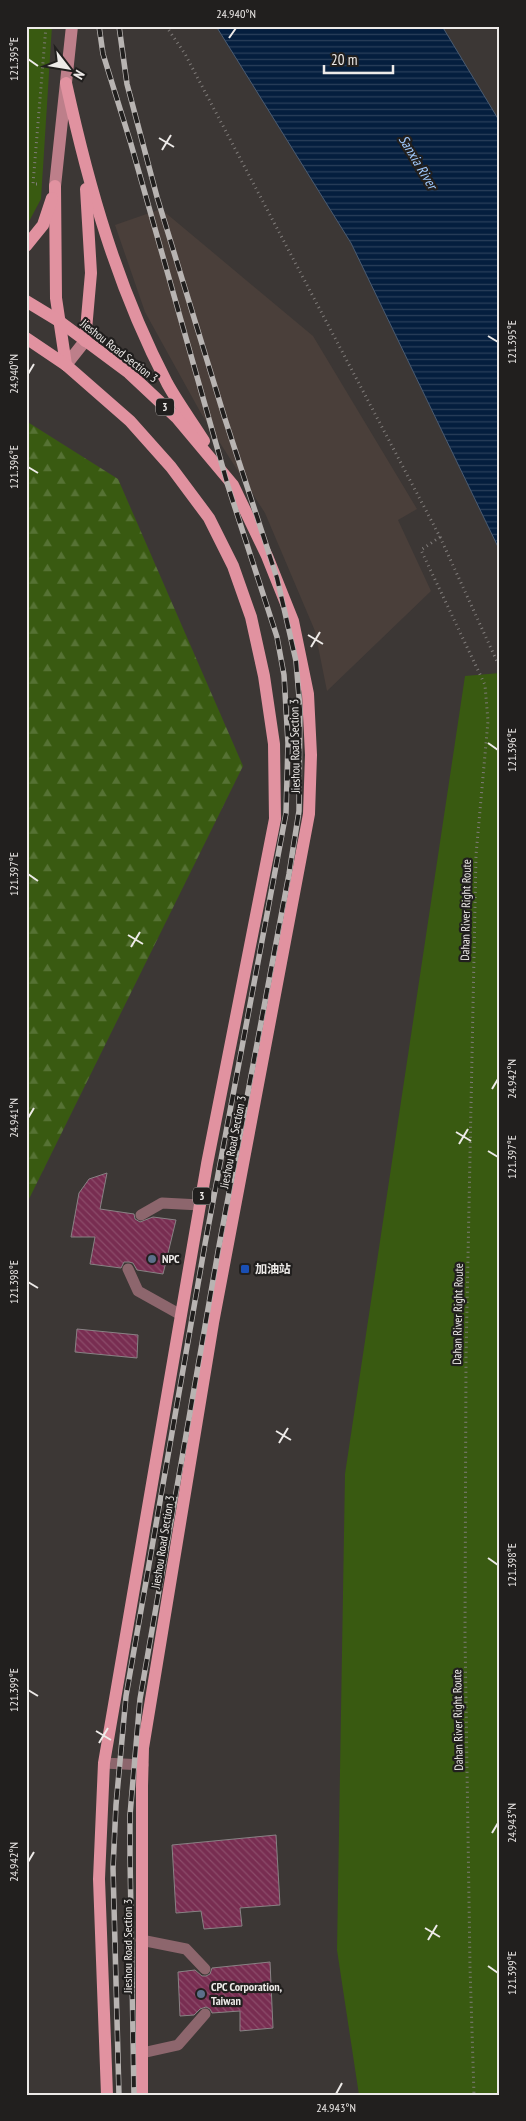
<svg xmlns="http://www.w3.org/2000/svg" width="526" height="2121" font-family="'PT Sans Narrow','Noto Sans TC',sans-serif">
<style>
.built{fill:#4a3f3a}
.forest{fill:url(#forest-firs)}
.park{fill:#395a11}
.water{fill:url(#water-rules);stroke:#4a5b71}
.building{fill:url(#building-back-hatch);stroke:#888284}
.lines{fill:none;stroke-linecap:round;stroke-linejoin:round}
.path{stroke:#817d7b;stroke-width:3;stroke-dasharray:1 4;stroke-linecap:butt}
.lane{stroke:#8d666d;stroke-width:11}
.secondary{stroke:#bd7f8a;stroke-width:12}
.primary{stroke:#e192a0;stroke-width:12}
.rail-casing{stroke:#b8b4b2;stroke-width:5.5}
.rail{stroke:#211f1e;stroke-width:4;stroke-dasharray:11;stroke-linecap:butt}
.ticks{fill:none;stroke:#edeae8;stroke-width:2}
.service-dot{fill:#5c6f8a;stroke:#211f1e;stroke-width:2}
.transit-dot{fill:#1a4fb4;stroke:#211f1e;stroke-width:2}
.labels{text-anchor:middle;stroke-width:4.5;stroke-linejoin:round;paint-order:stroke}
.shield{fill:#211f1e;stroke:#b0adab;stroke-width:1}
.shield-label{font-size:11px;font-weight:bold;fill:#edeae8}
.street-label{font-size:12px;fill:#edeae8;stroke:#211f1e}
.poi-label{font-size:12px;font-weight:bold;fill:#edeae8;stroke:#211f1e;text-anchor:start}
.water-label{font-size:14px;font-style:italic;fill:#a0cafe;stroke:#211f1e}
.neatline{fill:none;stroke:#edeae8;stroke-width:2}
.ticks-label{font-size:12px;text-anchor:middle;fill:#edeae8}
</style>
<defs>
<pattern id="forest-firs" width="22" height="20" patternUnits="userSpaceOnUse" patternTransform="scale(1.25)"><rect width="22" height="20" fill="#395a11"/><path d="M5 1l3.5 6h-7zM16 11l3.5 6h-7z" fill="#567234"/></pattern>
<pattern id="water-rules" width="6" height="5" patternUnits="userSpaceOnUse" patternTransform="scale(1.25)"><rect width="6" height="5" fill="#041e3e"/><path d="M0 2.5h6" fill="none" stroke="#293f5a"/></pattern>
<pattern id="building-back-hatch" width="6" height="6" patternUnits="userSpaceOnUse" patternTransform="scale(1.25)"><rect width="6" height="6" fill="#782d51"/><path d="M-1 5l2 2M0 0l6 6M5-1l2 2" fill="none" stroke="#8c4c6a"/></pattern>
</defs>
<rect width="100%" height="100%" fill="#3c3735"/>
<path class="built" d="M161,209l152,127 104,173 -19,11 33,71 -104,100 -12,-60 -50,-118 -63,-98 -57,-103 -30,-87z"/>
<path class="forest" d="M26,421l92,58 125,287 -217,439z"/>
<g class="park">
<path d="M26,26h26l-11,173 -15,28z"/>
<path d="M500,673v1422h-141l-22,-145 8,-476 120,-798z"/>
</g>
<path class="water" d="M216,26h226l58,96v429l-149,-308z"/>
<g class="building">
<path d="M107,1173l-7,36 34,5 1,5 5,3 13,-5 23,3 -13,54 -26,-4 -4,-7 -4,-1h-5l-3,6 -31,-4 5,-27h-24l8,-44 10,-14z"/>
<path d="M77,1329l61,6 -1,23 -62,-6z"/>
<path d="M276,1835l4,70 -40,3 2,18 -38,3 -3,-18 -25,2 -4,-68z"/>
<path d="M270,1962l3,66 -33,3v-20l-28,2 -2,-4 -4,-2 -6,2 -6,6 -14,1 -2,-44 17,-2 7,6h4l4,-2 2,-6z"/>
</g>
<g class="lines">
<g class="path">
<path d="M166,26l19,28 255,483 -19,13 64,135 3,36 -12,134 -10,503 -1,279 5,330 4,128"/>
<path d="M37,184h-4l13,-158"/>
<path d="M440,537l60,131"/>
</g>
<g class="lane">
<path d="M141,1215l21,-12 38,2"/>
<path d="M128,1269l10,22 43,24"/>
<path d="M104,1763l39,2"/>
<path d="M141,1940l45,9 19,20"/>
<path d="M142,2053l36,-8 27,-31"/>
</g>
<g class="secondary">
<path d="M55,186l17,-160"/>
<path d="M66,365l19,-24"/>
</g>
<g class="primary">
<path d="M66,83c23,105 51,204 101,300 11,20 25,39 37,58"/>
<path d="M55,186l1,112 10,67"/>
<path d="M26,246l17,-21 9,-27"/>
<path d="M26,301l33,20 70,52 47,44 57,68 34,71 26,65 15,73 3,61 -2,59 -96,509 -70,425 -1,38v309"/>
<path d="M26,338l40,27 64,56 41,46 38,51 24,48 18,51 13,59 10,68 1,75 -68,345 -103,599 -5,116 8,216"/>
<path d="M85,341l6,-68 -5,-84"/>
</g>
<defs>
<g id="rail">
<path d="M99,26l4,28 28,90 97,342 49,151 7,38 4,68 -2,70 -81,431 -79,452 -10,109 -3,63 6,227"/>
<path d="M119,26l8,58 30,113 68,222 52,159 19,83 4,48 -1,102 -10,63 -70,372 -79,453 -10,116v41l4,239"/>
</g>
</defs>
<use href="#rail" class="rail-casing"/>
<use href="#rail" class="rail"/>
</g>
<path class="ticks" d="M229,38l7,-10M28,59l10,7M159,138l15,9M162,150l9,-15M488,336l10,6M28,374l6,-10M28,467l10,6M308,635l15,9M311,647l9,-15M488,743l10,7M28,874l10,7M128,935l15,9M131,947l9,-15M492,1089l6,-10M28,1118l6,-10M456,1132l15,9M459,1144l9,-15M488,1151l10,6M28,1282l10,6M276,1431l15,9M279,1443l9,-15M488,1558l10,7M28,1690l10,6M96,1731l15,9M99,1743l9,-15M492,1833l6,-10M28,1862l6,-10M425,1928l15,9M428,1940l9,-15M488,1966l10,7M336,2094l6,-11"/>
<g class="service-dot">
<circle cx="152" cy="1259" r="5"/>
<circle cx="201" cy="1994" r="5"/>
</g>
<rect class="transit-dot" x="240" y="1264" width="10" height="10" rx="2.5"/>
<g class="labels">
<g class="shield">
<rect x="156" y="398.5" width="18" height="17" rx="4"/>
<rect x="193" y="1187.5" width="18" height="17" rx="4"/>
</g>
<g class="shield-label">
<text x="165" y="411">3</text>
<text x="202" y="1200">3</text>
</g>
<g class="street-label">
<text transform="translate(119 351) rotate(38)" y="4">Jieshou Road Section 3</text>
<text transform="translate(295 746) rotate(-91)" y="4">Jieshou Road Section 3</text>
<text transform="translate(466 910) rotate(-89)" y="4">Dahan River Right Route</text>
<text transform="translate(233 1142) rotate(-79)" y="4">Jieshou Road Section 3</text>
<text transform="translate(458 1314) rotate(-89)" y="4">Dahan River Right Route</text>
<text transform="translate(163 1542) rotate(-81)" y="4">Jieshou Road Section 3</text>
<text transform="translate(458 1720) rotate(-91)" y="4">Dahan River Right Route</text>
<text transform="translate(128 1946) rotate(-90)" y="4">Jieshou Road Section 3</text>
</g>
<g class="poi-label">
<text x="162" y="1263">NPC</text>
<text x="255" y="1273">加油站</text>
<text x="211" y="1991">CPC Corporation,<tspan x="211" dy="14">Taiwan</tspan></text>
</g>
<g class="water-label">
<text transform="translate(418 162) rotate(59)" y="5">Sanxia River</text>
</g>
</g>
<rect width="526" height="2121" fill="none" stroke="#211f1e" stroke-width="55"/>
<g transform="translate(68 68) rotate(121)" stroke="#211f1e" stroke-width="4" paint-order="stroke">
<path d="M0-4L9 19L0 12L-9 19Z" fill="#edeae8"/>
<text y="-8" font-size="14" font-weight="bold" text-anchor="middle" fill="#edeae8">N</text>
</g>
<path d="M324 65v8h69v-8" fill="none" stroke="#edeae8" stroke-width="2.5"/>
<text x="331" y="65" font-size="15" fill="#edeae8" stroke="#211f1e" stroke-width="4" paint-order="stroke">20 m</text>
<rect x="28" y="28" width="470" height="2066" class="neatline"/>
<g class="ticks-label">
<text x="236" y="18">24.940°N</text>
<text transform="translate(14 59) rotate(-90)" y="4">121.395°E</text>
<text transform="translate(512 342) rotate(-90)" y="4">121.395°E</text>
<text transform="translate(14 374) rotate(-90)" y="4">24.940°N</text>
<text transform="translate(14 467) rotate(-90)" y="4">121.396°E</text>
<text transform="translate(512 750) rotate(-90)" y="4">121.396°E</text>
<text transform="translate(14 874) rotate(-90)" y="4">121.397°E</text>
<text transform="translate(512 1079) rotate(-90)" y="4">24.942°N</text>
<text transform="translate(14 1118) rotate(-90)" y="4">24.941°N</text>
<text transform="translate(512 1157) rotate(-90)" y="4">121.397°E</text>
<text transform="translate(14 1282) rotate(-90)" y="4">121.398°E</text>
<text transform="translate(512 1565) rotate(-90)" y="4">121.398°E</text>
<text transform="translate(14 1690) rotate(-90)" y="4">121.399°E</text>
<text transform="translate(512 1823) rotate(-90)" y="4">24.943°N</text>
<text transform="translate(14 1862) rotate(-90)" y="4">24.942°N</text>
<text transform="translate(512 1973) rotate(-90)" y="4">121.399°E</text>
<text x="336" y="2112">24.943°N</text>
</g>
</svg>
